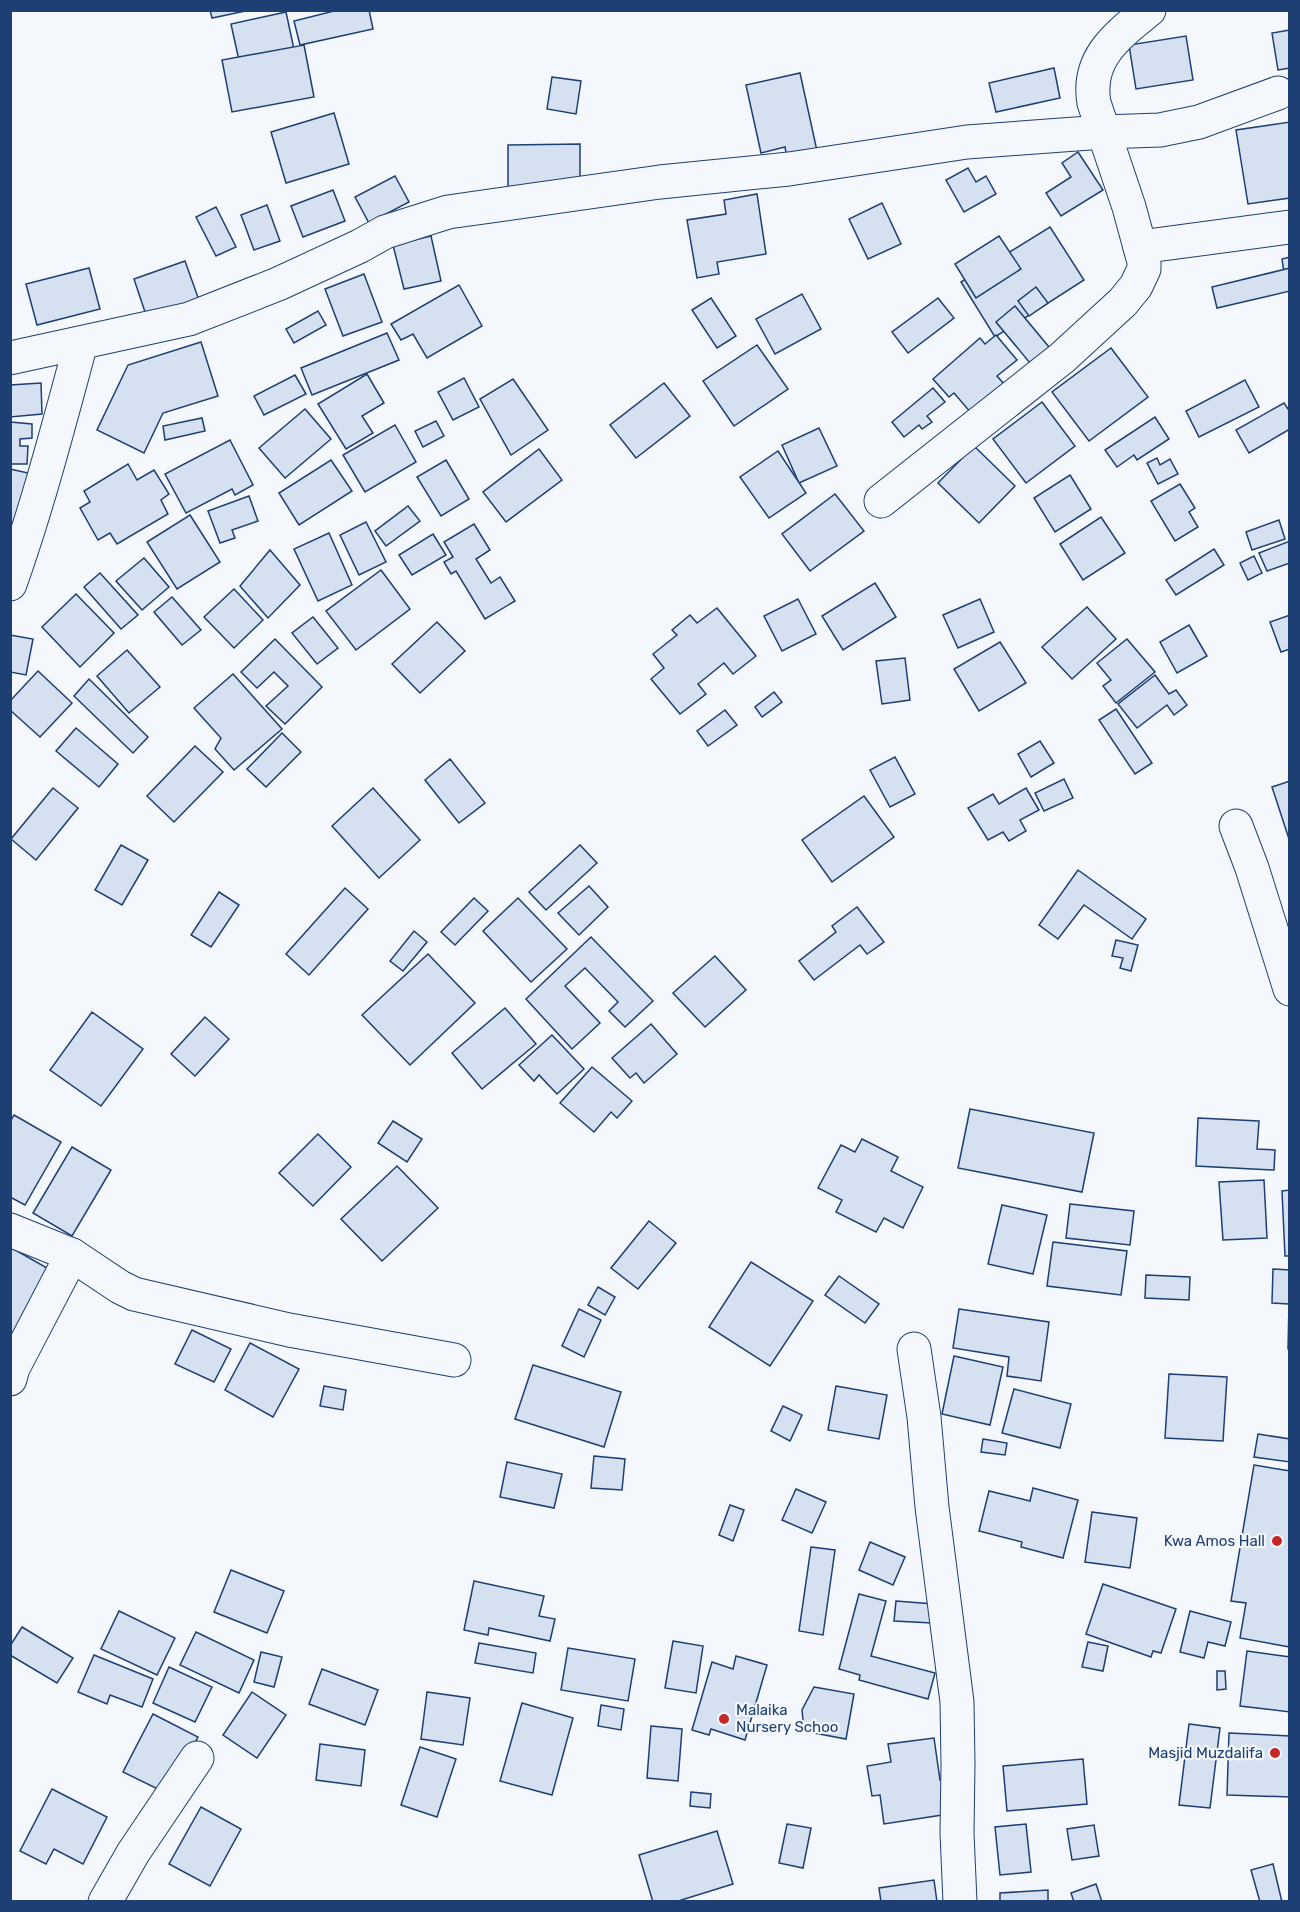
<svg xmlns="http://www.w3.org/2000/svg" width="1300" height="1912" font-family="Rubik,sans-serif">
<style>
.building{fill:#d5e0f0;stroke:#1d3f73;stroke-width:1.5}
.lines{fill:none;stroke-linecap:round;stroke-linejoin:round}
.minor-casing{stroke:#1d3f73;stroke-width:35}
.minor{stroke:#f4f7fb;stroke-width:33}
.poi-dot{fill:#c62828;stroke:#f4f7fb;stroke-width:2}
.labels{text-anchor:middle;stroke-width:4.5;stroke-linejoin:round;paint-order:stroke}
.poi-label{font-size:15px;fill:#1d3f73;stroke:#f4f7fb;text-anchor:end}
</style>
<rect width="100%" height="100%" fill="#f4f7fb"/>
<g class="building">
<path d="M210,10h36v1l-34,7z"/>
<path d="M338,10h31l4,19 -73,16 -6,-24z"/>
<path d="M286,12l9,42 -55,11 -9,-41z"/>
<path d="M1290,30v38l-12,2 -6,-37z"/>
<path d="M1186,36l7,44 -57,9 -7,-44z"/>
<path d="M304,45l10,52 -82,15 -10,-52z"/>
<path d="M1054,68l6,30 -64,14 -7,-29z"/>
<path d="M800,73l17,78 -30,7 -2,-11 -24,6 -15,-68z"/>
<path d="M552,77l29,4 -5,33 -29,-5z"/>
<path d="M334,113l15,51 -63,19 -15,-51z"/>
<path d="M1290,122v76l-42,6 -12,-74z"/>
<path d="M580,144v46l-72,1v-46z"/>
<path d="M1078,152l25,38 -42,26 -15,-23 25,-16 -9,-14z"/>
<path d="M968,168l8,14 10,-6 10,18 -32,18 -18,-32z"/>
<path d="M395,176l14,26 -40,21 -14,-26z"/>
<path d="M333,190l12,31 -42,16 -12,-31z"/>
<path d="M757,194l9,60 -49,8 2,12 -22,4 -10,-58 39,-6 -2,-14z"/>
<path d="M882,203l19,41 -33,15 -19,-40z"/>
<path d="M267,205l13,36 -26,9 -13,-35z"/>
<path d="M216,207l20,40 -20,9 -20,-39z"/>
<path d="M1050,227l34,53 -89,57 -34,-55z"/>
<path d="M431,236l10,45 -37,8 -11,-44z"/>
<path d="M999,236l22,33 -45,29 -21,-34z"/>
<path d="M1290,257v29l-4,1 -4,-28z"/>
<path d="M185,261l15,42 -52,18 -14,-42z"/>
<path d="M89,268l11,41 -63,16 -11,-41z"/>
<path d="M1290,268v23l-73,17 -5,-21z"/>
<path d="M364,274l18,48 -39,14 -18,-47z"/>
<path d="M459,285l23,41 -55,32 -14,-24 -12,6 -10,-16z"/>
<path d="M1036,287l12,16 -19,13 -11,-15z"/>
<path d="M802,294l19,35 -46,25 -19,-35z"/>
<path d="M711,298l25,38 -19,12 -25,-38z"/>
<path d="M938,298l16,20 -46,35 -16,-21z"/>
<path d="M1015,306l34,41 -19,16 -34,-41z"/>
<path d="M318,311l8,14 -32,18 -8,-14z"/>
<path d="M387,333l12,27 -87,35 -11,-27z"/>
<path d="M996,335l21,25 -20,16 8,9 -33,29 -18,-21 -5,4 -16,-18 47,-41 5,6z"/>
<path d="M201,342l17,54 -55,17 -19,40 -47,-23 31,-65z"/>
<path d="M757,345l31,44 -54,37 -31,-45z"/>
<path d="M1111,348l37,49 -59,44 -37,-49z"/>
<path d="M367,374l17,29 -22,13 11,17 -27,16 -28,-45z"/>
<path d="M295,375l11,19 -42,21 -10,-19z"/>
<path d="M464,378l15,29 -26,13 -15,-28z"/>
<path d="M513,379l35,51 -37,25 -31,-56z"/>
<path d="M1245,380l14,27 -60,30 -13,-26z"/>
<path d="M41,383l1,31 -32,3v-32z"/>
<path d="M664,383l26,33 -54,42 -26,-33z"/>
<path d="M933,388l12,14 -18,14 5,6 -10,7 -3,-4 -15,12 -12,-15z"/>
<path d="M1042,402l33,44 -49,37 -33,-44z"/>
<path d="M1284,403l6,9v17l-41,24 -13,-23z"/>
<path d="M305,409l26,30 -46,39 -26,-30z"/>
<path d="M1155,417l14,22 -32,21 -3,-5 -17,12 -12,-17z"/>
<path d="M202,418l3,13 -40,9 -2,-14z"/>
<path d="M436,421l8,15 -21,11 -8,-16z"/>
<path d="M10,422l22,2v14l-12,1v7h8l-1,18h-17z"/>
<path d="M395,425l21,37 -51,30 -22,-37z"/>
<path d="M819,428l18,38 -38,17 -17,-38z"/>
<path d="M230,440l23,45 -18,10 -3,-6 -46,24 -21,-39z"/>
<path d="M974,446l41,40 -36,37 -41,-40z"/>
<path d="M539,449l23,31 -56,42 -23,-30z"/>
<path d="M778,451l28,42 -37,25 -29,-41z"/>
<path d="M1157,458l3,7 10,-6 8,15 -20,10 -11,-21z"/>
<path d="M331,460l21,31 -53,34 -20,-32z"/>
<path d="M446,460l23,39 -28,17 -24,-39z"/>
<path d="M128,464l9,16 17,-10 15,24 -8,6 7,14 -51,30 -7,-11 -12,7 -18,-32 10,-6 -6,-11z"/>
<path d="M10,469l27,6 -27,59z"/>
<path d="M1070,475l21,34 -36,23 -21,-34z"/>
<path d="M1180,484l15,24 -6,4 9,15 -23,14 -24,-40z"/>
<path d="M835,494l29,37 -54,40 -28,-37z"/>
<path d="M249,496l9,25 -26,9 3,8 -15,5 -12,-32z"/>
<path d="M408,506l12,15 -34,25 -11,-15z"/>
<path d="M190,515l30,47 -43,27 -30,-47z"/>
<path d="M1101,517l24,36 -42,27 -23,-36z"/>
<path d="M1279,520l6,19 -33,11 -6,-18z"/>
<path d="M366,522l20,40 -27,13 -19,-40z"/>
<path d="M474,524l16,26 -14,9 15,24 9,-6 15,24 -30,18 -29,-48 -5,3 -7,-12 9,-5 -9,-15z"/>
<path d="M329,533l23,52 -34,16 -24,-52z"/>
<path d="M433,534l13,21 -34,20 -13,-20z"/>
<path d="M1290,541v22l-23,8 -8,-18z"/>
<path d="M1214,549l10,16 -48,30 -10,-15z"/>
<path d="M270,550l30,35 -32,33 -28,-32z"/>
<path d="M1254,556l8,17 -14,7 -8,-17z"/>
<path d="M144,558l25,29 -27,23 -26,-29z"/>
<path d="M381,570l29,39 -54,41 -30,-39z"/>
<path d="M100,573l38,42 -17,14 -37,-42z"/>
<path d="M875,583l21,34 -53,33 -21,-34z"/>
<path d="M234,589l29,31 -29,28 -30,-31z"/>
<path d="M76,594l38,39 -34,34 -38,-40z"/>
<path d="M172,597l29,33 -19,15 -28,-33z"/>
<path d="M798,599l18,35 -34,17 -18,-35z"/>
<path d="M980,599l14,33 -36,16 -15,-33z"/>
<path d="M1087,607l29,32 -44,40 -30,-32z"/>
<path d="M717,608l39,48 -23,18 -9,-11 -26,21 8,10 -26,20 -29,-35 13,-11 -11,-14 24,-19 -5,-5 18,-15 7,8z"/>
<path d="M1290,615v34l-9,3 -11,-30z"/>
<path d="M313,617l25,31 -21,16 -25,-31z"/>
<path d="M437,622l28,29 -45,42 -28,-29z"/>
<path d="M1189,625l18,31 -30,17 -17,-31z"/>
<path d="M10,635l23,4 -7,36 -16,-3z"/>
<path d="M275,639l47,48 -37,37 -19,-18 22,-20 -14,-14 -17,16 -16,-16z"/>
<path d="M1127,639l28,33 -39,31 -13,-17 8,-6 -14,-17z"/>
<path d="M1000,642l26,41 -47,28 -25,-42z"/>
<path d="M127,650l33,37 -31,26 -32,-37z"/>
<path d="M905,658l5,42 -28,4 -6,-43z"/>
<path d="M38,671l34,32 -32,34 -30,-27v-9z"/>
<path d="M233,674l49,55 -48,41 -19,-21 6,-11 -27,-30z"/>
<path d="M1155,675l14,19 7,-4 11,15 -13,10 -7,-10 -30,23 -19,-24z"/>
<path d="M89,679l59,58 -15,16 -59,-57z"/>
<path d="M774,692l8,10 -20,15 -7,-10z"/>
<path d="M1116,709l36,54 -17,11 -36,-54z"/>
<path d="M725,710l12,15 -29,21 -11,-15z"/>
<path d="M76,728l42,36 -19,23 -43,-36z"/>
<path d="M282,733l19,19 -35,35 -19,-18z"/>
<path d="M1040,741l14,22 -23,14 -13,-23z"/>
<path d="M195,746l28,26 -49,50 -27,-26z"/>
<path d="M895,757l20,37 -25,13 -20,-37z"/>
<path d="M450,759l35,44 -26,20 -34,-43z"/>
<path d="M1064,779l9,19 -29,13 -9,-18z"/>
<path d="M1290,781v61l-18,-55z"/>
<path d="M53,788l25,20 -42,52 -25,-21z"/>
<path d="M373,788l47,52 -41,38 -47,-52z"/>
<path d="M1026,788l13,22 -19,10 6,11 -17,10 -6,-9 -15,8 -20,-32 25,-14 6,10z"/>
<path d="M864,796l30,41 -62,45 -30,-42z"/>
<path d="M121,845l27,15 -26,45 -27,-15z"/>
<path d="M580,845l17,18 -51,47 -17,-18z"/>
<path d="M1078,870l68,49 -14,20 -48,-34 -26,34 -19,-14z"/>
<path d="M589,886l19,21 -29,28 -21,-22z"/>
<path d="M345,888l23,21 -59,66 -23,-21z"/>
<path d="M219,892l20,13 -28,42 -20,-12z"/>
<path d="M474,898l14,13 -33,34 -14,-13z"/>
<path d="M518,898l49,51 -36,33 -48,-51z"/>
<path d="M857,907l27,35 -17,12 -7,-9 -46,35 -15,-19 37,-29 -4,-6z"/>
<path d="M414,931l13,11 -24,29 -13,-10z"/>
<path d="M591,937l62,64 -28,26 -16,-16 9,-9 -33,-34 -20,18 35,37 -28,26 -46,-50z"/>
<path d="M1116,940l22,5 -7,26 -11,-3 3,-10 -11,-2z"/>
<path d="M428,954l47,49 -65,62 -48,-50z"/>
<path d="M715,956l31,34 -41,37 -32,-34z"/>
<path d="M505,1008l31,36 -54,45 -30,-36z"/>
<path d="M92,1012l51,37 -42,57 -51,-36z"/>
<path d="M205,1017l24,22 -34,37 -24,-22z"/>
<path d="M651,1024l26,30 -33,29 -8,-10 -6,5 -18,-20z"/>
<path d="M552,1035l32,34 -27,25 -18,-19 -5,6 -15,-16z"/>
<path d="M592,1067l40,34 -15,17 -6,-6 -17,20 -34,-29z"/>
<path d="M970,1109l124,24 -12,59 -124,-24z"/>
<path d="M14,1115l47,27 -36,63 -15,-8v-75z"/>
<path d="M1198,1118l61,3 -2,28 18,1 -1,20 -78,-4z"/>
<path d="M393,1121l29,18 -15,23 -29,-19z"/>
<path d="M318,1134l33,33 -38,39 -34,-33z"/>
<path d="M862,1139l36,18 -7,14 32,16 -20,41 -19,-10 -8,14 -40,-20 6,-12 -24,-12 23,-43 14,7z"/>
<path d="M72,1147l39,23 -39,66 -39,-23z"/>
<path d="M397,1166l41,42 -56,53 -41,-42z"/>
<path d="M1264,1180l3,58 -44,2 -4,-58z"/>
<path d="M1290,1190v66h-5l-3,-65z"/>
<path d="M1070,1204l64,7 -4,34 -64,-7z"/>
<path d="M1002,1205l45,10 -14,59 -45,-10z"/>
<path d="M649,1221l27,22 -38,46 -27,-21z"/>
<path d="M1053,1242l74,9 -6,44 -74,-9z"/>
<path d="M10,1247l44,25 -44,73z"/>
<path d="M751,1262l62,39 -43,65 -61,-39z"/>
<path d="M1273,1269l17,1v80l-2,-1 1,-45 -17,-1z"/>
<path d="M1146,1275l44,2 -1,23 -44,-2z"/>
<path d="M839,1276l40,28 -14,19 -40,-28z"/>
<path d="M598,1287l17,10 -10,18 -17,-10z"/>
<path d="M579,1309l22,11 -17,37 -22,-11z"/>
<path d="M959,1309l90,13 -8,59 -34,-5 2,-19 -56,-9z"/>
<path d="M192,1330l39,19 -17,33 -39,-18z"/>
<path d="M250,1343l49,26 -26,48 -48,-27z"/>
<path d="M954,1356l49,11 -13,58 -48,-11z"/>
<path d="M533,1365l88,27 -17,55 -89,-28z"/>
<path d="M1169,1374l58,3 -4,64 -58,-3z"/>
<path d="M324,1386l22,4 -3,20 -23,-4z"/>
<path d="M836,1386l51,9 -8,44 -51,-9z"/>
<path d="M1014,1389l57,15 -11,44 -58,-15z"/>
<path d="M783,1406l19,9 -12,26 -19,-10z"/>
<path d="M1258,1434l32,5v23l-36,-5z"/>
<path d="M983,1439l24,4 -2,12 -24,-3z"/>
<path d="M594,1456l31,3 -3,31 -31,-2z"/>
<path d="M507,1462l55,12 -8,34 -54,-11z"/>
<path d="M1254,1465l36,6v176l-50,-9 6,-35 -15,-2z"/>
<path d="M1033,1488l45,12 -15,58 -42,-11 1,-5 -43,-11 10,-40 41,10z"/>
<path d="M796,1489l30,13 -14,31 -30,-13z"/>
<path d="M730,1505l14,5 -11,31 -14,-6z"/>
<path d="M1092,1512l45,6 -7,50 -45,-6z"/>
<path d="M870,1542l35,15 -12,28 -34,-15z"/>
<path d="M811,1547l24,3 -12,85 -24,-4z"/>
<path d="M231,1570l53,21 -17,42 -53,-21z"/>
<path d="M474,1581l70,15 -5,20 16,3 -5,22 -61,-13 -1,7 -24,-5z"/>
<path d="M1103,1584l73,25 -15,44 -8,-2 -2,6 -65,-23z"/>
<path d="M859,1594l27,7 -15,55 64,17 -7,26 -69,-19 1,-5 -21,-6z"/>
<path d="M896,1601l38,3 -2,19 -38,-2z"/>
<path d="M119,1611l56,27 -18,37 -56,-26z"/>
<path d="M1190,1611l41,11 -6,24 -17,-4 -4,16 -24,-6z"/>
<path d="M22,1627l51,31 -16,25 -47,-28v-9z"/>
<path d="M196,1632l58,28 -15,33 -59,-28z"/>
<path d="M673,1641l30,5 -7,47 -31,-5z"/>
<path d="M1088,1642l20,4 -5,25 -21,-4z"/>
<path d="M479,1643l57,10 -3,20 -58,-10z"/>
<path d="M568,1648l67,11 -7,42 -67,-11z"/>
<path d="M1247,1651l43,6v55l-50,-6z"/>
<path d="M261,1652l21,5 -8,30 -20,-5z"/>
<path d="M94,1655l59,24 -11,28 -32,-12 -3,9 -29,-12z"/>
<path d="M736,1656l31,9 -22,75 -34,-11 -2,6 -17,-5 20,-68 21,7z"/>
<path d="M169,1667l43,20 -17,35 -42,-19z"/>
<path d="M322,1669l56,21 -13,35 -56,-21z"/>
<path d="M1217,1671h8l1,18 -9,1z"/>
<path d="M814,1687l40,7 -8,45 -42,-8 -2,-21z"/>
<path d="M252,1692l34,23 -29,43 -34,-23z"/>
<path d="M427,1692l43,6 -7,47 -42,-6z"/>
<path d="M522,1703l51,15 -21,77 -52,-14z"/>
<path d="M601,1705l23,4 -3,21 -23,-4z"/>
<path d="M153,1714l45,23 -30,57 -45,-22z"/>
<path d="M1189,1724l31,4 -10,80 -31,-3z"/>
<path d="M651,1726l31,3 -4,52 -31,-3z"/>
<path d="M1229,1733l61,3v61l-63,-2z"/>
<path d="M934,1738l6,42 10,-1 5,34 -71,11 -4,-29 -8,1 -5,-30 24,-4 -3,-18z"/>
<path d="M320,1744l45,6 -4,36 -45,-6z"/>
<path d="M420,1747l36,12 -19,58 -36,-12z"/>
<path d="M1083,1759l4,45 -80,7 -4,-45z"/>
<path d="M52,1789l55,28 -24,47 -29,-15 -8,15 -26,-13z"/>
<path d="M691,1792l20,2 -1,14 -20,-2z"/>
<path d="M201,1807l40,22 -31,57 -41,-22z"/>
<path d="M787,1824l24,4 -8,40 -24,-5z"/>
<path d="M1026,1824l5,48 -31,3 -5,-48z"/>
<path d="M1094,1825l5,31 -27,4 -5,-31z"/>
<path d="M717,1831l16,53 -58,18h-22l-14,-47z"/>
<path d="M1273,1864l9,38h-22l-9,-32z"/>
<path d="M934,1880l3,22h-56l-2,-14z"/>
<path d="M1096,1884l6,18h-28l-3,-9z"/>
<path d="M1048,1890v12h-48v-9z"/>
</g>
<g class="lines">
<defs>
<g id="minor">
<path d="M1140,247l150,-20"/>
<path d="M10,358l179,-39 89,-35 82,-38 25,-14 63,-20 212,-30 129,-13 178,-27 136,-10 57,-2 39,-8 79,-29"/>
<path d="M881,501l181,-143 61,-56 13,-16 8,-17v-7l-15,-55 -35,-104c-8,-45 24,-68 55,-93"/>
<path d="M10,584c28,-79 49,-160 71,-241"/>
<path d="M1236,826l16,42 38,121"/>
<path d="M10,1230l62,25 48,32 14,7 155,36 165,30"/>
<path d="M914,1349l10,68 8,90 25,195 1,63 -1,68 3,69"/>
<path d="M10,1379l3,-11 59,-113"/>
<path d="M105,1902l28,-49 64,-95"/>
</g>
</defs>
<use href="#minor" class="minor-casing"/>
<use href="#minor" class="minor"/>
</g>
<g class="poi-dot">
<circle cx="1277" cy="1541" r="6"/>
<circle cx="724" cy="1719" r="6"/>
<circle cx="1275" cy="1753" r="6"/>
</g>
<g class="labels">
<g class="poi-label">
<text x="1265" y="1546">Kwa Amos Hall</text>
<text x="736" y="1715" text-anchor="start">Malaika<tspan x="736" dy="17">Nursery Schoo</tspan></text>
<text x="1263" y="1758">Masjid Muzdalifa</text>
</g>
</g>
<rect width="1300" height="1912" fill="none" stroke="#1d3f73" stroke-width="24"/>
</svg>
